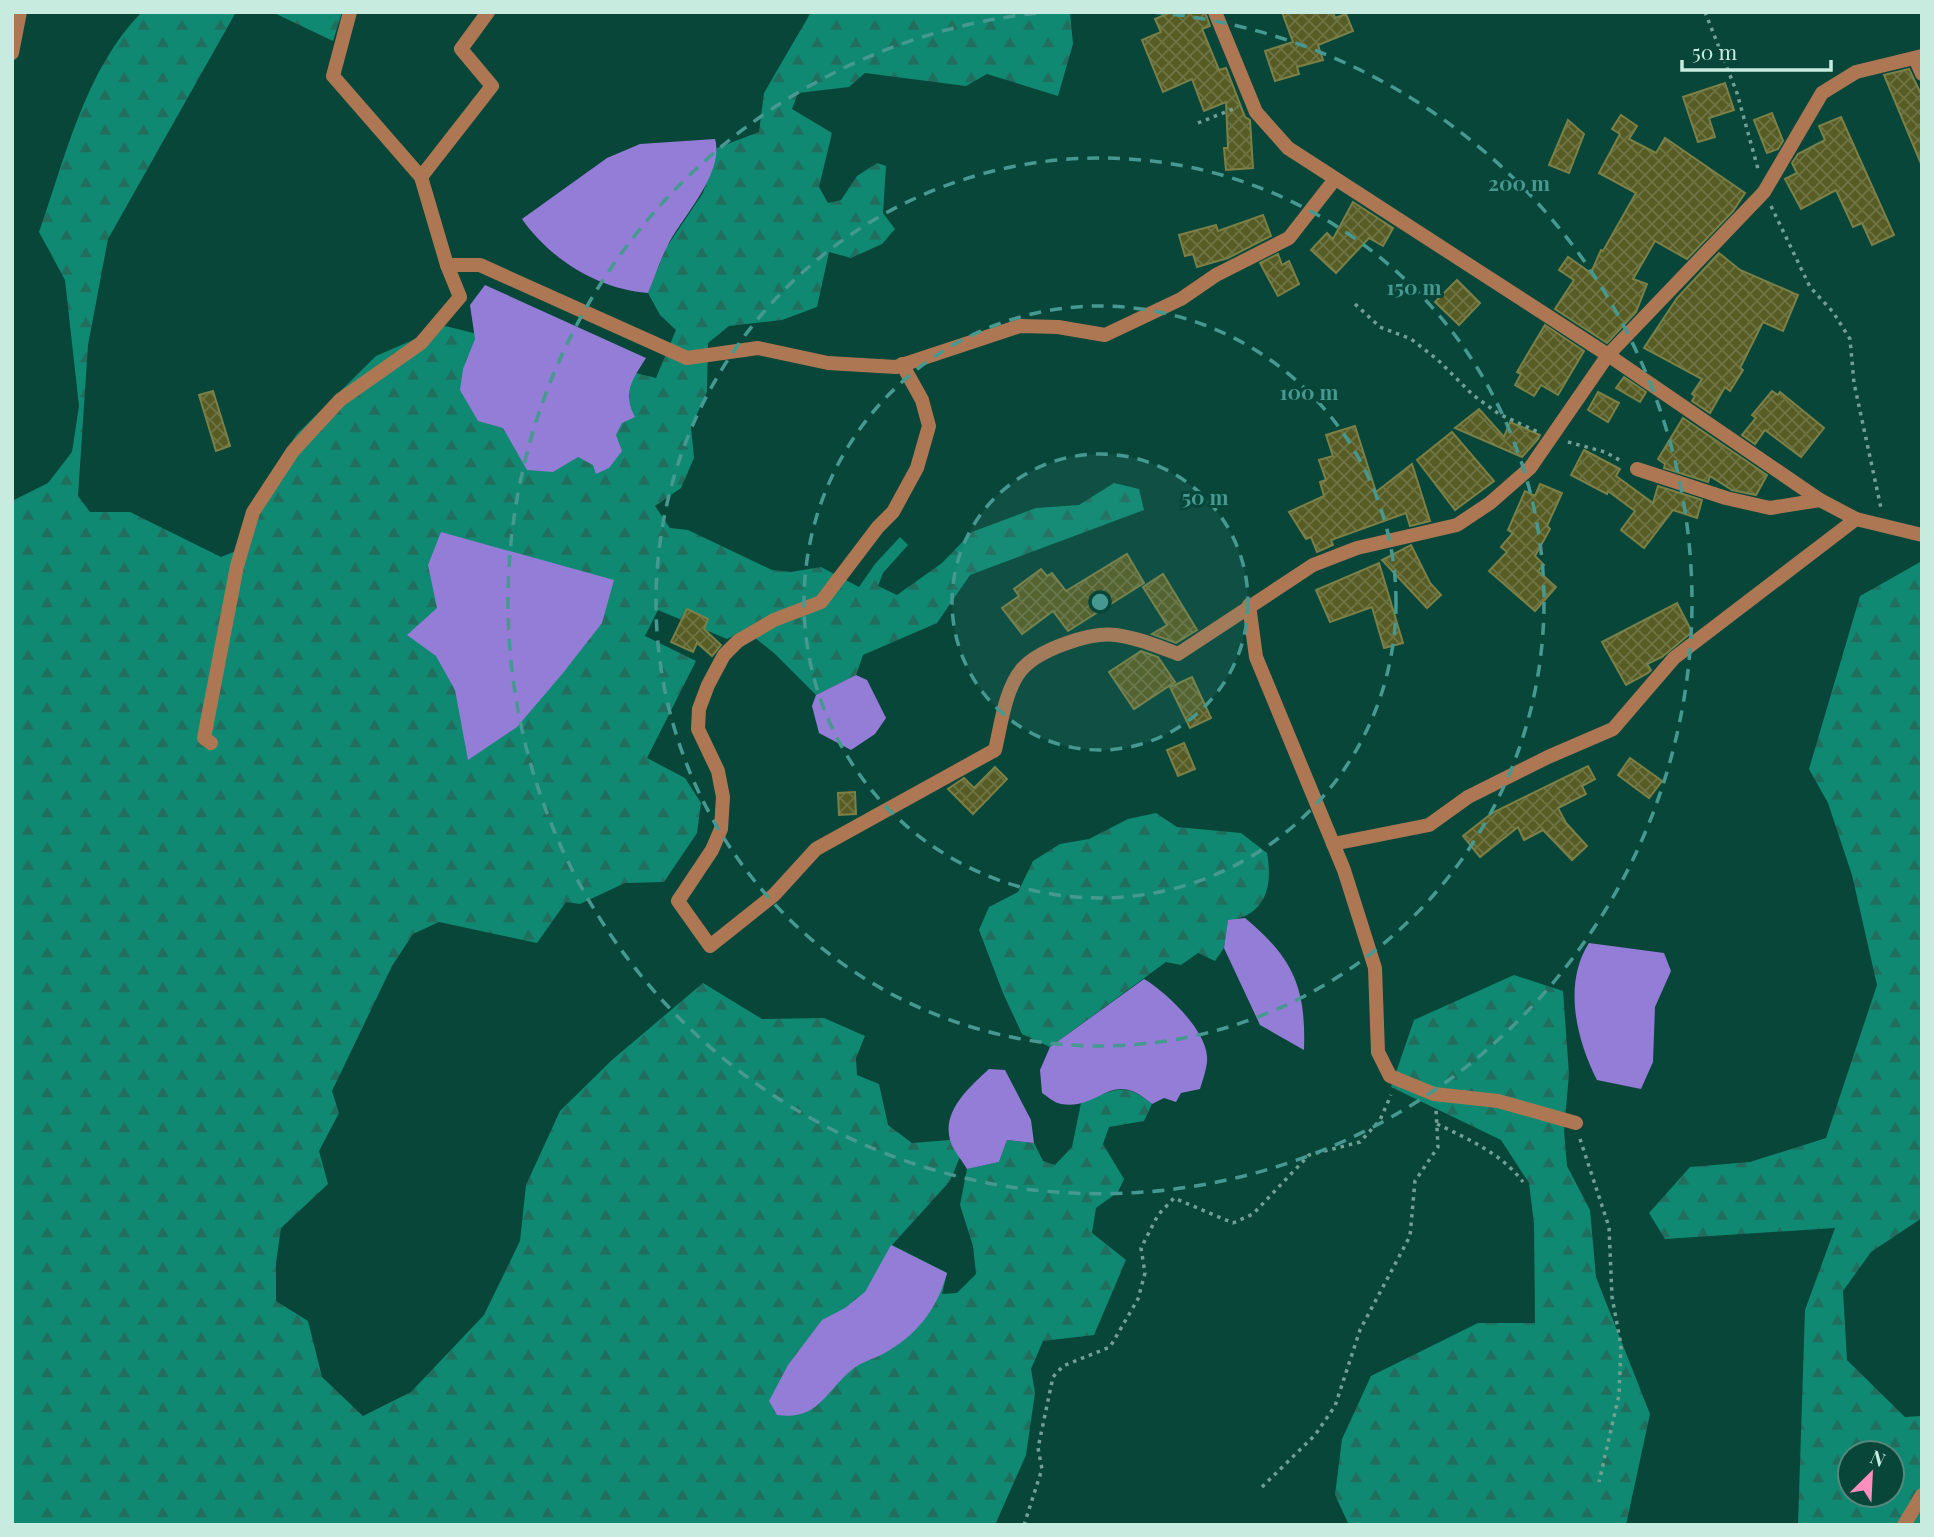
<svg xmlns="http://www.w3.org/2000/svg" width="1934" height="1537" font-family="'Playfair Display',serif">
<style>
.forest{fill:url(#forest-firs);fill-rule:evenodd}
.water{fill:#937dd6}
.building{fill:url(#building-cross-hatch);stroke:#7a8047;stroke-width:2}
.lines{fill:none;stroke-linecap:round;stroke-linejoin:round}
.path{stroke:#71a094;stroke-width:3.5;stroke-dasharray:3.5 5;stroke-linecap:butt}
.street{stroke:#ae7753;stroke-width:14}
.ring{fill:none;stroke:#469990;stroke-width:3.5;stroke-dasharray:12 9}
.centre{fill:#469990;stroke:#084639;stroke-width:3.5}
.ring-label{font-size:21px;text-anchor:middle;font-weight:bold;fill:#469990;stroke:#084639;stroke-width:6;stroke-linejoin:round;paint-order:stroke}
</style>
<defs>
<pattern id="forest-firs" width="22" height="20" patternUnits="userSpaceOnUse" patternTransform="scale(1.75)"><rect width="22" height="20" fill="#0f8971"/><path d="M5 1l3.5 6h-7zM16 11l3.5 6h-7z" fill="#216e5f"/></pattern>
<pattern id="building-cross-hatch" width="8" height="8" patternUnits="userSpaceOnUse" patternTransform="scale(1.75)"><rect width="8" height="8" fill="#575c24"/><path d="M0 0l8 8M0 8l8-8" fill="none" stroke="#6e7444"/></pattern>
</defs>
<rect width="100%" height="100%" fill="#084639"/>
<g class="forest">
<path d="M142,12h94l-128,227 -20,106 -10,151 12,16h40l91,45 15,-6 11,-41 50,-76 79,-78 69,-30 211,52 20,-48 -16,-15 -12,-22 18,-45 37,-55 14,-45 42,-16 5,-39 47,-81h259l3,32 -15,52 -71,-22 -21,12 -101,-13 -16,14 -51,6 -6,16 40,24 -13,54 9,16 13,-3 16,-24 20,-13 9,3 -3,47 12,16 -13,15 -31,14 -22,-6 -12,55 -35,13 -53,6 -21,17 -1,49 -16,35 3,31 -13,30 -26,18 15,22 18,2 84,40 19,2 30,-5 38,20 16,-23 25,-27 8,8 -25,28 -5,13 19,9 45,-32 30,-31 64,-24 43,-3 35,-22 25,6 5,21 -174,65 -33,48 -74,32 -7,20 -40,20 -42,-42 -29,-23 -18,9 -69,-29 -13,26 51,25 -49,97 38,20 16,25 -4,30 -33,49 -39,1 -45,21 -14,-2 -29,41 -98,-21 -26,12 -21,32 -60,125 7,22 -20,38 9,33 -47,44 -5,35v38l32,20 14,56 41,39 48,-24 73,-77 36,-74 6,-56 34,-74 52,-51 91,-77 59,36 62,-1 41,18 -9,22 1,17 22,9 9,41 24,18 38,-3 10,17 -10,24 -58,64 55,28 -5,21 15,-1 19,-19 -3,-28 -13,-41 7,-36 32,-7 8,-22 27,3 9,18 12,4 17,-18 9,-44c31,-12 43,-23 71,1l-8,17 -35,6 -6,17 21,35 -6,13 -22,16 -4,25 34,27 -32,75 -51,6 -12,28 4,24 -9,62 -31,70h-983v-1024l36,-18 24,-31 7,-46 -14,-126 -26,-48c26,-73 46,-163 103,-220z"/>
<path d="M272,12h70l-9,29z"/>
<path d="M1922,561v657l-51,34 -28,39 4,69 58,57 17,-1v109h-124l7,-215 30,-82 -170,11 -16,-26 41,-46 60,-5 76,-24 51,-153 -25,-110 -24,-72 -19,-34 51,-173zM1850,1453h42v42h-42z"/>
<path d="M1156,813l21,14 64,6 26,20c6,34 -1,62 -39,68l-4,27 -9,13 -17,-8 -17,12 -15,-3 -116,85 -28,-13 -19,-41 -24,-63 10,-23 29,-15 15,-31 27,-17 29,-5 39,-20z"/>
<path d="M1514,975l49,16 6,83 -5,57 3,35 23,44 6,67 54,137 -24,111h-277l-14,-30 7,-56 29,-63 107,-53h57l-1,-99 -5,-41 -28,-43 -110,-53 23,-67z"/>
</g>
<g class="water">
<path d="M715,139c10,35 -35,80 -48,108 -8,15 -12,31 -19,46 -50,-4 -97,-33 -126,-74l85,-61 33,-14z"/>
<path d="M485,285l161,73c-14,22 -24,35 -11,59l-13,6 -6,12 6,16 -13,17 -13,6 -3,-9 -15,-8 -25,15 -26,-2 -24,-42 -25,-7 -18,-31 3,-21 12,-30 -5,-34z"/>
<path d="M441,532l173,48 -12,43 -39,50 -46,54 -49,33 -13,-70 -19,-34 -29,-21 30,-27 -9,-43z"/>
<path d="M856,675l11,5 19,38 -11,16 -24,16 -32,-17 -7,-27 4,-11z"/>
<path d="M1245,918c48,40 61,69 59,132l-44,-25 -36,-77 4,-28z"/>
<path d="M1589,943l75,10 7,18 -16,36 -2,55 -12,27 -44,-9c-21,-41 -34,-97 -8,-137z"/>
<path d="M1144,979c22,13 61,50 63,77 1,10 -4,23 -7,33l-19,4 -5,9 -12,-4 -12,6c-42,-37 -51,7 -91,0 -7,-1 -14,-8 -19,-11l-2,-23 10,-23z"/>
<path d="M989,1069l16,1 26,50 3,23 -27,-3 -8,22 -32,7c-5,-9 -15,-20 -17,-29 -8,-30 20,-53 39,-71z"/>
<path d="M891,1245l56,28c-10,37 -31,63 -64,81 -10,5 -21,8 -29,14 -29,23 -35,53 -77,47l-8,-14 19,-36 34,-45 23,-12 20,-16z"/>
</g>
<g class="building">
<path d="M1172,12h33l5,14 -8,3 17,41 7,-2 19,49 5,3 3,48 -27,2 -2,-22h4l-2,-46 -22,9 -12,-32 -29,13 -21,-52 19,-8 -6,-13z"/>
<path d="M1282,12h51l2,6 11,-4 7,17 -35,14 5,15 -26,7 2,7 -24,7 -10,-30 28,-9z"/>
<path d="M1909,69l13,27v70l-38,-91z"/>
<path d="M1725,83l9,27 -25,8 6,19 -17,5 -15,-45z"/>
<path d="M1772,113l11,28 -5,8 -11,4 -13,-33z"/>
<path d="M1621,115l16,11 -8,13 27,14 9,-15 80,55 -12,18 -46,48 -32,-18 -22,38 14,5 -11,28 -29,31 -52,-34 19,-29 -15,-10 9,-13 23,16 10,-23 2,1 33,-58 -37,-20 21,-39 -8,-5z"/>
<path d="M1841,117l53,118 -22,10 -10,-22 -9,4 -17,-37 -35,19 -16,-30 12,-6 -5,-10 6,-9 27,-14 -6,-14z"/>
<path d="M1568,120l16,14 -15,39 -20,-8z"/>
<path d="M1353,202l40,26 -10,18 -14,-8 -33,35 -25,-23 16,-17 6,6z"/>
<path d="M1263,215l8,21 -43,22 -31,9 -4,-13 -8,2 -6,-21 37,-10 2,6z"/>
<path d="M1719,253l21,17 58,25 -15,36 -20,-9 -23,46 3,2 -13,21 -5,-4 -15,26 -18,-12 3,-5 -3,-2 10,-15 -58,-31 33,-50z"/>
<path d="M1278,254l4,11 7,-4 10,23 -21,12 -18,-33z"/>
<path d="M1457,280l23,23 -21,22 -24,-23z"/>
<path d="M1545,325l39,26 -26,44 -17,-10 -7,11 -19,-11 6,-11 -4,-2z"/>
<path d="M1624,377l22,15 -6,10 -24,-14z"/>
<path d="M213,391l17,55 -14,5 -17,-56z"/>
<path d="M1772,391l6,4 2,-3 44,36 -23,29 -36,-27 -10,14 -13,-9 14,-17 -4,-3z"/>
<path d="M1598,392l21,11 -11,19 -20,-12z"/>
<path d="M1479,409l25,28 6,-15 30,13 -2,4 -16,18 -67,-29z"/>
<path d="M1683,418l84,57 -11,20 -24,-5 -22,-14 -2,6 -44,-14 1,-4 -7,-5z"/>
<path d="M1355,426l21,66 36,-28 18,57 -20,5 -4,-13 -75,27 2,5 -16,7 -6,-15 -5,2 -17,-27 35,-16 -4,-14 6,-2 -7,-20 14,-4 -7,-21z"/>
<path d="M1452,432l42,49 -39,29 -38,-50z"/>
<path d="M1584,450l36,19 -4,7 37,27 5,-17 44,14 -5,18 -24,-8 -29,38 -23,-18 14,-19 -27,-20 -1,3 -36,-19z"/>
<path d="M1540,484l22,9 -15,33 3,3 -15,27 9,9 -6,6 18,16 -21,24 -46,-40 18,-19 -6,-5 12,-14 -5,-3 17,-39 10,5z"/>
<path d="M1411,545l19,38 11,12 -14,13 -45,-48z"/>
<path d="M1127,554l17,29 -76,48 -15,-20 -31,23 -20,-26 17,-12 -5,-7 27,-20 6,7 5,-3 14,18z"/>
<path d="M1379,563l24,80 -19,5 -12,-41 -42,15 -14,-32z"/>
<path d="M1163,574l34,56 -21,13 -24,-9 15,-9 -24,-38z"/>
<path d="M1677,603l15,29 -30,25 -15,7 4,6 -3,3 -22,12 -24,-43z"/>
<path d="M687,609l21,10 -4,10 17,16 -9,11 -15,-13 -4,9 -22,-10z"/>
<path d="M1141,651l17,6 17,25 -41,27 -25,-37z"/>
<path d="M1192,677l19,41 -21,10 -20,-41z"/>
<path d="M1184,743l11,26 -17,7 -11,-26z"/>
<path d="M1630,758l32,23 -13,17 -31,-23z"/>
<path d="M1588,766l7,13 -13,7 4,8 -28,14 8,15 21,23 -15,14 -29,-30 -19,10 -6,-13 -38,30 -17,-21 29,-23z"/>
<path d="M995,767l12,12 -34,35 -25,-25 16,-11 10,10z"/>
<path d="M855,792l1,22 -17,1 -1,-22z"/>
</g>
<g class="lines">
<g class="path">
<path d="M1705,12l32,81 21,76"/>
<path d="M1198,123l40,-16"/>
<path d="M1771,206l39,81 23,25 17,27 4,44 27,125"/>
<path d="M1355,304l25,23 31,12 27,21 35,35 26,19 39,18"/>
<path d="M1568,442l37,10 18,10"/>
<path d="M1437,1124c31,15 64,29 86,58"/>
<path d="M1580,1139l29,88 3,70 9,48 -2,50 -20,87"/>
<path d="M1262,1487l53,-52 20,-29 25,-76 50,-94 5,-55 23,-34 -2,-37"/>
<path d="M1024,1525l18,-56 -4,-21 15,-71 10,-11 47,-19 28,-48 7,-26 -4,-25 17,-33 16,-17 59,25 20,-9 56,-59 51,-13 20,-22 11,-25"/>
</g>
<g class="street">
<path d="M350,12l-17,64 88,101 26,88h33l207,93 71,-10 70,15 68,4 124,-41 38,1 47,8 76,-36 35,-24 73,-37 46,-59"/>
<path d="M1215,12l41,100 32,36 320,207 212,145 36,19 66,16"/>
<path d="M12,53l8,-41"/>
<path d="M1915,58l7,16"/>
<path d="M421,177l71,-91 -31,-37 27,-37"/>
<path d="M902,364l20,36 7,26 -12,42 -24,44 -15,15 -57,75 -47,18 -36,21 -14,14 -16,30 -9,24 -1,20 20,42 5,26 -2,32 -9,21 -34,51 32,45 64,-51 42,-46 179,-99c6,-25 10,-61 27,-81 18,-20 68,-37 94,-34 22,3 41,11 62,19l135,-89 44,-17 100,-23 33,-22 40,-35 78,-113 156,-163 58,-99 34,-21 66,-16"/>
<path d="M1637,469l89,29 44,10 50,-8"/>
<path d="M1249,605l7,52 88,213 31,98 3,84 12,24 44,18 64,7 78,22"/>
<path d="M211,743l-7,-5 33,-172 16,-54 40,-61 47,-51 81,-57 39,-46 -13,-32"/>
<path d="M1333,844l96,-19 39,-28 80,-40 65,-28 61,-71 182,-139"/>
<path d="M1904,1525l18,-30"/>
</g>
</g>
<circle cx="1100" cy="602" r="148" fill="#469990" fill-opacity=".12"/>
<g class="ring">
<circle cx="1100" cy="602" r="148"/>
<circle cx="1100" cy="602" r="296"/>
<circle cx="1100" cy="602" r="444"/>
<path d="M1152 12A592 592 0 1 1 1048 12"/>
</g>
<circle cx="1100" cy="602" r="10" class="centre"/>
<g class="ring-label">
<text x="1519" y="191">200 m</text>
<text x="1414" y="295">150 m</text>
<text x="1309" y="400">100 m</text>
<text x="1205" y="505">50 m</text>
</g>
<rect width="1934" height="1537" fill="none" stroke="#c8ebe0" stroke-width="28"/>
<g transform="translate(1871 1474) rotate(24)"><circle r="33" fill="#084639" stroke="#55887c" stroke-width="2"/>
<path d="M0-5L12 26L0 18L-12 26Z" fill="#fd8ebe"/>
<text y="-10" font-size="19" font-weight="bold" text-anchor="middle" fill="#c8ebe0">N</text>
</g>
<path d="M1682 60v10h149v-10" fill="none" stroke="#c8ebe0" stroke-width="3.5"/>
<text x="1692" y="60" font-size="21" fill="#c8ebe0" stroke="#084639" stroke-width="5" paint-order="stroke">50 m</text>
</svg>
